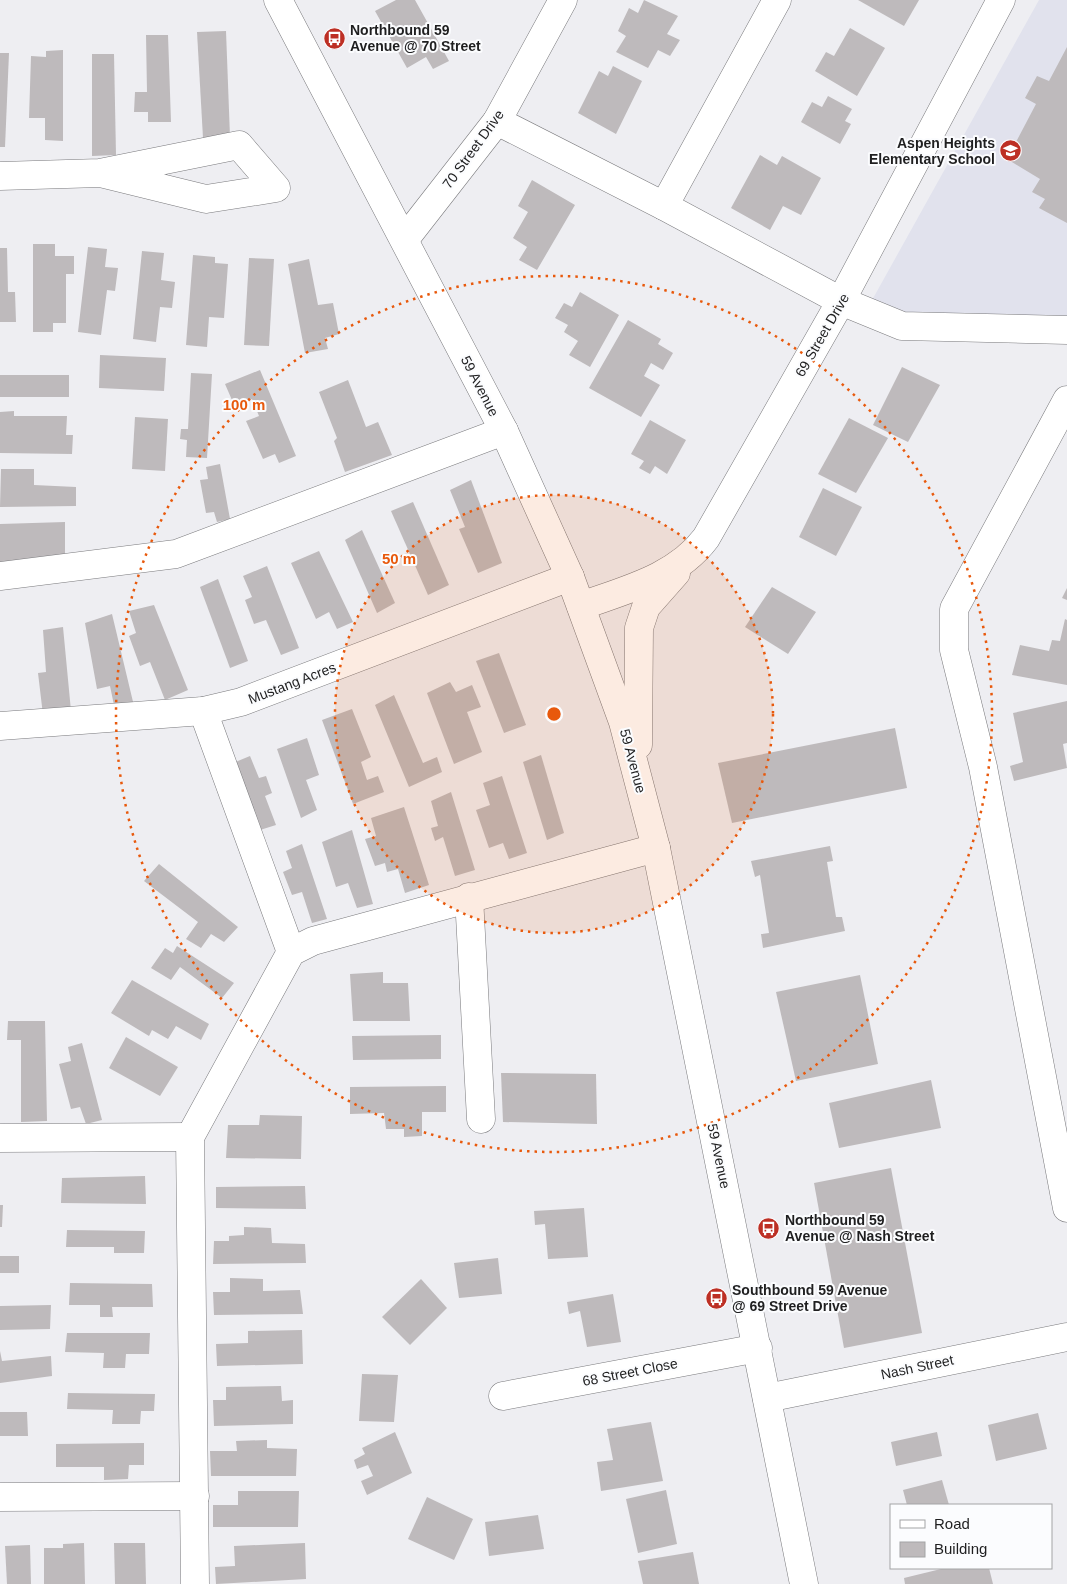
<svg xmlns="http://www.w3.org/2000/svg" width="1067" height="1584" font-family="Arial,sans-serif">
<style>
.built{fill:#e1e2ed}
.building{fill:#bebabc}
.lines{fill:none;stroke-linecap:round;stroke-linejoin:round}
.minor-casing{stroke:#7a7a7d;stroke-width:29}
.minor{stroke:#fff;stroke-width:28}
.ring{fill:none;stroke:#e8590c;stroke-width:2.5;stroke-dasharray:2.5 5}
.labels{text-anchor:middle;stroke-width:4;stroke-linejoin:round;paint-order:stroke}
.poi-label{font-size:14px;font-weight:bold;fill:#1f1f20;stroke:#fbfcfe;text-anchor:start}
.street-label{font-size:14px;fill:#1f1f20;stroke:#fbfcfe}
.centre{fill:#e8590c;stroke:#fbfcfe;stroke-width:2.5}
.ring-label{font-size:15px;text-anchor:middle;font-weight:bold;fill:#e8590c;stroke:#fbfcfe;stroke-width:4;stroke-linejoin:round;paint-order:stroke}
</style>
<rect width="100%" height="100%" fill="#eeeef2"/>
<path class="built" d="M1039,0h28v317l-158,1 -38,-16z"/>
<g class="building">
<path d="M396,0h19l34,61 -16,8 -7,-12 -19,11 -32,-57z"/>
<path d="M644,0l34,16 -11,18 13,6 -10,16 -12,-6 -10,18 -32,-16 10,-16 -8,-5 11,-23 9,5z"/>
<path d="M858,0h61l-15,26z"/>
<path d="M850,28l35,20 -28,48 -42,-25 11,-19 8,4z"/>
<path d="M226,31l4,106 -27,1 -6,-106z"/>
<path d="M146,35h22l3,87h-23v-10h-14l1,-20h12z"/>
<path d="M1067,47v176l-28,-15 6,-9 -13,-7 8,-13 -33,-20 29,-55 -11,-6 12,-22 12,5z"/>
<path d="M63,50v91l-18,-1v-22h-16l2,-62 15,1v-6z"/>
<path d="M0,53h9l-4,94h-5z"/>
<path d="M92,54h22l2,101 -24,1z"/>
<path d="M613,66l29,15 -26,53 -38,-21 21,-42 9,5z"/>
<path d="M828,96l24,13 -7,12 6,3 -11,20 -39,-22 11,-20 10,5z"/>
<path d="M760,155l17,10 5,-9 39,22 -20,37 -18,-9 -13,24 -39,-22z"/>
<path d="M532,180l43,25 -38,65 -18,-10 8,-13 -14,-9 15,-26 -10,-6z"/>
<path d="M33,244h22v12h19v18h-8v49h-13v9h-20z"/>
<path d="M88,247l19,2 -2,18 13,1 -3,23 -8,-1 -6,45 -23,-3z"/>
<path d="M0,248h7l1,44h7l1,30h-16z"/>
<path d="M142,251l22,2 -3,27 14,2 -3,26 -12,-1 -4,35 -23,-3z"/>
<path d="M193,255l22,2v6l13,1 -4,54 -15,-1 -2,30 -21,-2z"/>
<path d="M249,258l25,1 -5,87 -25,-1z"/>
<path d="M309,259l9,46 15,-2 6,31 -14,4 3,11 -23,4 -17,-89z"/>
<path d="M580,292l39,23 -29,52 -21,-12 9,-14 -14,-9 4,-7 -13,-7 9,-15 8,4z"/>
<path d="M628,320l33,19 -3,5 15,9 -10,17 -12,-7 -7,13 16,9 -19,32 -52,-29z"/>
<path d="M100,355l66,3 -2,33 -65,-3z"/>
<path d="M902,367l38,18 -32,57 -35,-17z"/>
<path d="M260,370l36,86 -17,7 -4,-9 -12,5 -17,-38 13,-5 -7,-17 -17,8 -10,-23z"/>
<path d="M191,373l21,1 -5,84 -21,-1 1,-17 -7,-1 1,-10h7z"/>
<rect x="0" y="375" width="69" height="22"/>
<path d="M348,380l18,47 12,-5 14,33 -47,17 -11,-31 3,-3 -18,-46z"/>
<path d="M14,411v5h53l-1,19h7l-1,19 -72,-1v-41z"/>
<path d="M135,417l33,2 -3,52 -33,-2z"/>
<path d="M849,418l39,20 -32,55 -38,-19z"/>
<path d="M650,420l36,20 -19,34 -12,-8 -5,8 -11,-6 5,-7 -13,-7z"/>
<path d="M220,464l10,55 -13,3 -3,-10 -8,1 -6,-33 8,-1 -2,-12z"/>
<path d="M1,469h33v16l42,2v19l-76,1z"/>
<path d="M471,480l31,83 -24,10 -19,-44 6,-2 -15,-37z"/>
<path d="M823,488l39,19 -26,49 -37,-19z"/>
<path d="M413,502l36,83 -21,10 -37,-84z"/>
<path d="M65,522v41h-65v-39z"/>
<path d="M362,530l33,73 -18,10 -32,-73z"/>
<path d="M319,551l34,71 -16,7 -8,-17 -13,7 -25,-56z"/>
<path d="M267,566l32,82 -18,7 -15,-35 -12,4 -9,-24 7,-3 -9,-21z"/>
<path d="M218,579l30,82 -18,7 -30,-81z"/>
<path d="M772,587l44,25 -28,42 -43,-27z"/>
<path d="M1067,588v12l-5,-2z"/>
<path d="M154,605l34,85 -23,10 -15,-38 -10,4 -11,-30 7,-3 -7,-22z"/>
<path d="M112,614l22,92 -19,4 -5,-24 -13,3 -12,-66z"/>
<path d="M1065,619l2,1v65l-55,-10 8,-30 29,6 3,-11 8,1z"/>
<path d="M63,627l8,84 -28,4 -5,-42 8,-1 -3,-42z"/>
<path d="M499,653l27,72 -22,8 -28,-72z"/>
<path d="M450,682l6,10 16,-7 9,22 -14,5 15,40 -28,12 -27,-71z"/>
<path d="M394,695l29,68 14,-6 5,15 -33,15 -34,-82z"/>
<path d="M1067,701v42l-4,1 4,24 -53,13 -4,-15 13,-4 -10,-49z"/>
<path d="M352,709l19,48 -10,5 6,18 11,-4 6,16 -31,12 -31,-84z"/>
<path d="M895,728l12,60 -175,35 -14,-60z"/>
<path d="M307,738l12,37 -13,5 11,30 -16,8 -24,-69z"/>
<path d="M541,755l23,78 -17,7 -24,-78z"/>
<path d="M250,756l9,22 7,-2 6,17 -7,3 11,29 -16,5 -27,-67z"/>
<path d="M502,776l25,77 -18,6 -6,-16 -14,5 -13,-38 14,-5 -7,-22z"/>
<path d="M451,792l24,78 -20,6 -12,-39 -8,4 -4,-13 7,-2 -7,-25z"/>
<path d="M404,807l25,78 -24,8 -7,-24 -11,3 -2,-9 -10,3 -10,-27 11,-3 -5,-18z"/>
<path d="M352,830l21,74 -16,4 -9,-25 -12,4 -14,-45z"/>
<path d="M302,844l25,75 -15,4 -10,-31 -10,3 -9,-23 9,-4 -6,-17z"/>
<path d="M830,846l3,15 -6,1 9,55h6l3,14 -82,17 -2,-14 8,-1 -9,-58 -5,2 -4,-16z"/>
<path d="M159,864l79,63 -14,15 -13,-8 -10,14 -15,-9 12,-17 -54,-41z"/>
<path d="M177,946l57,37 -12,15 -42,-31 -9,13 -20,-12 14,-20 8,5z"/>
<path d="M383,972v11h25l2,38h-57l-3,-47z"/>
<path d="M860,975l18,89 -82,17 -20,-89z"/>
<path d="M132,980l77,44 -8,16 -25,-14 -8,13 -16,-9 -3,6 -38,-23z"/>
<path d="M8,1021h37l2,100 -26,1v-82h-14z"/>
<path d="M441,1035v24l-88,1 -1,-24z"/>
<path d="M126,1037l52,30 -18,29 -51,-28z"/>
<path d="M82,1043l20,77 -16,4 -6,-17 -9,2 -12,-45 12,-3 -3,-14z"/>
<path d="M501,1073l95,1 1,50 -94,-2z"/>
<path d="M931,1080l10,48 -102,20 -10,-45z"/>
<path d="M446,1086v26h-24v24l-18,1v-8h-18l-2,-16 -34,1v-27z"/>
<path d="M260,1115l42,1 -1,43 -75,-1 2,-33h31z"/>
<path d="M891,1168l31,165 -78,15 -30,-165z"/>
<path d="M145,1176l1,28 -85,-1 1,-25z"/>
<path d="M305,1186l1,23 -90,-1v-21z"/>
<path d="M0,1205h3l-1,22h-2z"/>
<path d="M584,1208l4,49 -40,2 -3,-35 -10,1 -1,-14z"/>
<path d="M244,1227l27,1 1,15 33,1 1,19 -93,1 1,-23h15v-5l15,-1z"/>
<path d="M67,1230l78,1 -1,22h-30v-6h-48z"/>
<rect x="0" y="1256" width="19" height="17"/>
<path d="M498,1258l4,36 -43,4 -5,-35z"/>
<path d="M230,1278l33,1v12l37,-1 3,24 -89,1 -1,-23h17z"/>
<path d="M421,1279l26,29 -37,37 -28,-28z"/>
<path d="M70,1283l82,1 1,23h-41l1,10h-13v-12h-31z"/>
<path d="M613,1294l8,48 -34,5 -7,-36 -11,3 -2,-12z"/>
<path d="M51,1305l-1,24 -50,1v-24z"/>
<path d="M302,1330l1,34 -86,2 -1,-22 32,-1v-12z"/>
<path d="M67,1333h83l-1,21h-23l-1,14h-22l1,-15 -39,-1z"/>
<path d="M0,1351l2,10 49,-5 1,20 -52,7z"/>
<path d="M362,1374l36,1 -4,47 -35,-1z"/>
<path d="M281,1386l1,15 11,-1v24l-79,2 -1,-26h13v-13z"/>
<path d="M68,1393l87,1 -1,17h-13l-1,13h-28l1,-14 -46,-1z"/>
<path d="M0,1412h27l1,24h-28z"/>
<path d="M1038,1413l9,36 -51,12 -8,-36z"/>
<path d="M651,1422l12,59 -62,10 -4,-29 16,-2 -6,-31z"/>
<path d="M395,1432l17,41 -45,22 -6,-14 12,-5 -5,-11 -11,4 -3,-9 11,-6 -3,-6z"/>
<path d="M937,1432l5,24 -46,10 -5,-24z"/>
<path d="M267,1440v8l30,1 -1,27h-85l-1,-25h27l-1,-10z"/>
<path d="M144,1443v22h-15l-1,14 -24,1v-13h-48v-23z"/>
<path d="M942,1480l7,25h-42l-4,-15z"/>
<path d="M666,1490l11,54 -39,9 -12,-54z"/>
<path d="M238,1491h61l-1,36h-85v-22h25z"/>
<path d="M427,1497l46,22 -19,41 -46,-21z"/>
<path d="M538,1515l6,34 -55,7 -4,-34z"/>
<path d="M84,1543l1,41h-41v-36h19v-4z"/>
<path d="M114,1543h31l1,41h-31z"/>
<path d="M305,1543l1,36 -90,5 -1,-17 20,-1 -1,-20z"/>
<path d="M30,1545l1,39h-24l-2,-38z"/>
<path d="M693,1552l6,32h-56l-5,-23z"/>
<path d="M945,1568h44l4,16h-88l-1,-6z"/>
</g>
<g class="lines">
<defs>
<g id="minor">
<path d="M278,0l226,431 66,146 53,145 33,126 148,736"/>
<path d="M497,121l167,85 177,95 61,25 165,4"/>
<path d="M0,176l100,-3 139,-28 37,43 -70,11 -106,-26"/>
<path d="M664,206l113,-206"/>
<path d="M405,239l92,-118 66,-121"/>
<path d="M1067,400l-113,209v41l29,117 84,441"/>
<path d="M0,576l176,-22 328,-123"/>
<path d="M581,606c44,-16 95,-28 125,-68l135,-237 160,-301"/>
<path d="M203,711l88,241"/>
<path d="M0,726l203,-15 38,-9 329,-125"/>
<path d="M638,745l1,-117 7,-21 30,-34"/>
<path d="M469,897l12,222"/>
<path d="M0,1138l190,-1"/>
<path d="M503,1396l255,-48"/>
<path d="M767,1398l300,-61"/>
<path d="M0,1497l195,-1"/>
<path d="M195,1584l-5,-447 101,-185 22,-11 343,-93"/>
</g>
</defs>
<use href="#minor" class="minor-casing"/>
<use href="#minor" class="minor"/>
</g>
<circle cx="554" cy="714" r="219" fill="#e8590c" fill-opacity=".12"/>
<g class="ring">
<circle cx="554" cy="714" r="219"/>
<circle cx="554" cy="714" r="438"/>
</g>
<defs>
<symbol id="bus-disc" viewBox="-11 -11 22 22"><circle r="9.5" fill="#bd2f24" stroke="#fbfcfe"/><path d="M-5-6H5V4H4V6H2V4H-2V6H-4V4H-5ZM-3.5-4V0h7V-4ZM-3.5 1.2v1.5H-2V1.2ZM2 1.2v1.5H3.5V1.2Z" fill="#fff"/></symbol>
<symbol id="school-disc" viewBox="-11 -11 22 22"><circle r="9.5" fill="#bd2f24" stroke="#fbfcfe"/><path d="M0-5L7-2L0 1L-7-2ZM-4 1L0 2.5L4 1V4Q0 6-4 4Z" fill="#fff"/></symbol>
</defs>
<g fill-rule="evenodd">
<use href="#bus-disc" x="322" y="26" width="25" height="25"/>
<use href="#school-disc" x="998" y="138" width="25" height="25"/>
<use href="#bus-disc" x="756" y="1216" width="25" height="25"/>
<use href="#bus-disc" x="704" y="1286" width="25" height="25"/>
</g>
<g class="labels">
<g class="poi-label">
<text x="350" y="35">Northbound 59<tspan x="350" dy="16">Avenue @ 70 Street</tspan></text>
<text x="995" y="148" text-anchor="end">Aspen Heights<tspan x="995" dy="16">Elementary School</tspan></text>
<text x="785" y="1225">Northbound 59<tspan x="785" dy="16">Avenue @ Nash Street</tspan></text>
<text x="732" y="1295">Southbound 59 Avenue<tspan x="732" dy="16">@ 69 Street Drive</tspan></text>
</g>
<g class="street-label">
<text transform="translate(473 149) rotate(-54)" y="5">70 Street Drive</text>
<text transform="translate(822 335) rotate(-60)" y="5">69 Street Drive</text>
<text transform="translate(480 386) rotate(63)" y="5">59 Avenue</text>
<text transform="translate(292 683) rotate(-21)" y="5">Mustang Acres</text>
<text transform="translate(633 761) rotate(75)" y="5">59 Avenue</text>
<text transform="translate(719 1156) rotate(78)" y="5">59 Avenue</text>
<text transform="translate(917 1367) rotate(-12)" y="5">Nash Street</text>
<text transform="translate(630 1372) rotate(-11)" y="5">68 Street Close</text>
</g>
</g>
<circle cx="554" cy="714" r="8" class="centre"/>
<g class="ring-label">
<text x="244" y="410">100 m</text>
<text x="399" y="564">50 m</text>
</g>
<rect x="890" y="1504" width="162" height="65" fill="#fbfcfe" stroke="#a3a4a5"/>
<rect x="900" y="1520" width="25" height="8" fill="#ffffff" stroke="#a3a4a5"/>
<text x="934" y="1529" font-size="15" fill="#1f1f20">Road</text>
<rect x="900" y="1542" width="25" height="15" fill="#bebabc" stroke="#a3a4a5"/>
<text x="934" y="1554" font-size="15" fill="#1f1f20">Building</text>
</svg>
